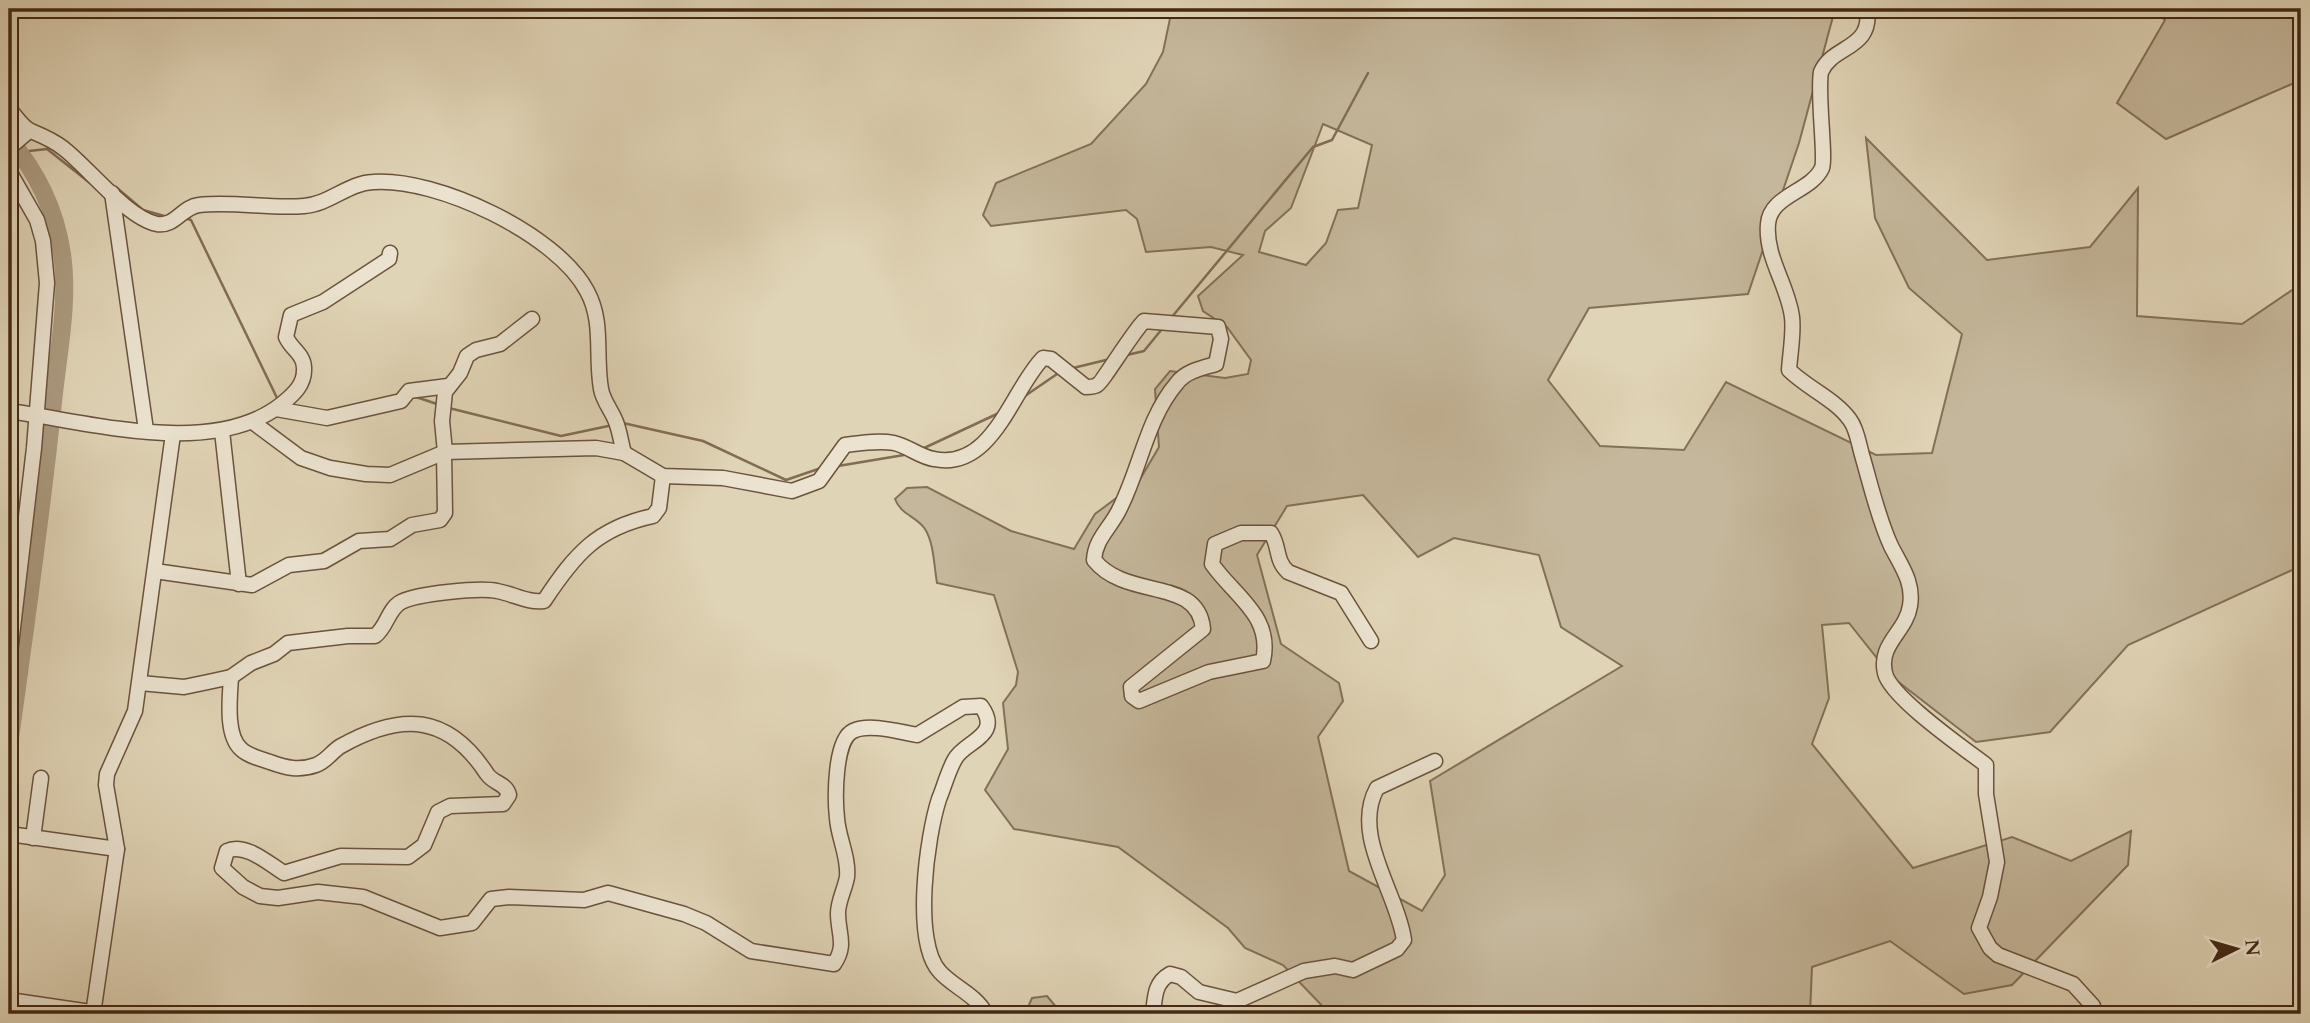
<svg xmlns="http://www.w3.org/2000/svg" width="2310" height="1023" font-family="Cardo,serif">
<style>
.green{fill:#c5b79b;stroke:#847058;stroke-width:2;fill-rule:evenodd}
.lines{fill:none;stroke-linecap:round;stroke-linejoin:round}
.stream{stroke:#826c55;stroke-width:2.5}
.river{stroke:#ab9a7f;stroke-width:18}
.minor-casing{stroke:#6b533d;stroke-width:17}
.minor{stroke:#ebe3d0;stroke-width:14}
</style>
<rect width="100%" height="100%" fill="#e0d4b6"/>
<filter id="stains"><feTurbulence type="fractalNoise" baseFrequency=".00286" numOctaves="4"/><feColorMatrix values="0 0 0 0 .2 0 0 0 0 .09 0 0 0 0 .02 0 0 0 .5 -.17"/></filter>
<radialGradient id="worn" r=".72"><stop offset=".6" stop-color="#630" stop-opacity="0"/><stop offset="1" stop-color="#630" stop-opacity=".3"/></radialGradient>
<g class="green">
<path d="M1172,9h663l-36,134 -51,151 -159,14 -41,72 52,66 84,4 42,-68 150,73 56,-2 30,-119 -53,-46 -34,-70 -9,-80 121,122 103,-13 48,-59 -1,128 105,8 59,-40v282l-173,79 -78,87 -74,10 -84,-65 -43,-54 -27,2 7,73 -17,46 101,124 99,-31 59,24 60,-30 -3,34 -116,120 -48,9 -74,-53 -78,26 -2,47h-480l-47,-49 -38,-17 -17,-20 -110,-81 -104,-18 -29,-39 23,-41 -5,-46 13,-18 2,-13 -24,-77 -57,-12c-3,-17 -3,-40 -12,-54 -9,-13 -24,-14 -30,-30l12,-11 20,-1 84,44 63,18 21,-35 44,-33 20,-34 -4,-58 15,-18 55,7 23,-4 3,-14 -24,-33 -24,-16 -5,-15 45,-41 -32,-8 -65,5 -9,-33 -11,-9 -135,16 -8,-11 13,-32 95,-39 55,-60 17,-32zM1323,124l49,21 -14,63 -20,2 -12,33 -20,22 -47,-13 6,-21 26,-23zM1363,495l55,62 36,-19 85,17 22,72 61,39 -192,115 15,94 -23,36 -73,-40 -31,-134 25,-36 -4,-18 -58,-39 -24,-89 30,-49z"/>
<path d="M2153,9h148v71l-135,59 -49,-36 48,-83z"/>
<path d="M1047,996l15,18h-37l7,-16z"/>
</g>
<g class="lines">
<g class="stream">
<path d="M20,152l27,-3 43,34"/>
<path d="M117,188l26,22 25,7"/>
<path d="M185,218l6,2 87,180"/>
<path d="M1171,318l142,-171 19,-7 36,-67"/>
<path d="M1127,355l17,-4 18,-22"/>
<path d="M1073,368l37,-9"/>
<path d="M416,397l24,8"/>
<path d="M1022,398l38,-26"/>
<path d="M345,407l55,-12"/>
<path d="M449,408l112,28 52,-11"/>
<path d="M623,423l80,18 83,39 35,-12"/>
<path d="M922,449l77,-36"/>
<path d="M838,466l72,-12"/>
</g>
<path class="river" d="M9,140c28,31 47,72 53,114 7,48 -4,99 -9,148 -12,115 -28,228 -44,343"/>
<defs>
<g id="minor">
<path d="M1867,9c6,41 -35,36 -46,63 -4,21 5,85 1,96 -11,24 -52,27 -54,56 -3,33 20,61 24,93 2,16 -2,37 -3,53 18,18 46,29 61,50 7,9 9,25 12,35 9,31 16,63 29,91 10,20 23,36 19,60 -4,26 -32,38 -25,67 5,24 80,76 101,92v29l11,68 -7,35 -11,31 11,20 8,7 75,29 20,22 -1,8"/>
<path d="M9,109c6,6 14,19 22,22 12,5 22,9 32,17 25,19 64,70 94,76 18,3 25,-17 42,-19 35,-4 70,4 105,1 26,-2 44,-23 69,-24 63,-5 184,52 214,109 17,31 8,64 14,98 2,12 11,22 15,33 4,10 5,21 8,31"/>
<path d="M9,148l20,-17"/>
<path d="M9,171l28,49 6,21 4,42 -13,165 -25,214"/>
<path d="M112,193l34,237"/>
<path d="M276,409l51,9 74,-17 8,-10 39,-5"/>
<path d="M9,411c81,11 206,48 274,-8 11,-9 22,-19 21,-35 0,-14 -13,-19 -18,-31l5,-22 32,-13 66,-43 1,-6"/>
<path d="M254,423l47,35 29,10 36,6 24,1 55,-23 151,-4 28,5 39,23 60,2 69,13 27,-10 26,-36c16,-2 34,-5 49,-2 14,3 26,14 40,16 59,12 78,-70 109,-101l8,1 35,28c3,0 8,0 11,-2 5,-2 35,-52 47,-64l74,6 3,12 -5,25c-14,4 -30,7 -39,19 -31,36 -37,88 -59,129 -9,17 -23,28 -24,48 33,41 104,16 109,69l-72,58 1,9 7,5 70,-29 54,-11c10,-45 -28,-64 -51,-97l3,-20 26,-11h30c9,14 4,27 17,39l53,21 30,48"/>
<path d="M222,431l17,153"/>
<path d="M445,452l-3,-31 3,-29 15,-19 7,-17 9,-6 24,-6 32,-25"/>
<path d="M155,571l97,14 37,-20 35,-4 35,-20 31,-2 22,-14 28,-5 5,-7 -1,-61"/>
<path d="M231,677c-1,19 -6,58 10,72 7,7 20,10 29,13 16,6 29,9 46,3 11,-4 16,-14 25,-19 61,-34 107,-32 146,28 7,10 19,9 22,21l-6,9 -53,2 -12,6 -14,33 -16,12 -67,-1 -57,17c-15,-9 -39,-31 -57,-22l-5,17 21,19 17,9 18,2 40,-6 45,5 77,31 32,-5 19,-24 18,-2 75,3 24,-7 76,21 22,9 45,28 83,13c13,-19 4,-30 4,-51 0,-12 7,-24 9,-36 2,-20 -9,-40 -10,-59 -2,-18 -3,-78 16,-87 16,-8 47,1 64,4l46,-28 18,-1c22,30 -16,35 -26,53 -7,12 -11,28 -16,40 -12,37 -27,143 1,173 15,16 35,22 46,42"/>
<path d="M140,683l44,4 24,-5 23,-5 20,-14 23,-9 14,-11 60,-7h27c12,-9 13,-27 26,-34 15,-8 79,-15 96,-11 17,3 30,12 47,10 31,-47 53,-73 109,-85l6,-8 4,-32"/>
<path d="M9,834l108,15"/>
<path d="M33,838l8,-60"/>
<path d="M9,1000l95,14"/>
<path d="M93,1014l24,-165 -11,-64 1,-11 28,-63 38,-277"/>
<path d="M1153,1014c2,-16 1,-31 17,-40l11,3 18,15 38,9 67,-30 31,-5 18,4 44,-21 7,-9c-7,-48 -53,-105 -27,-152l58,-27"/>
</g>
</defs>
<use href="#minor" class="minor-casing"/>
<use href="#minor" class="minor"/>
</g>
<rect width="2310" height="1023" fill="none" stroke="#e0d4b6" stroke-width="35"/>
<rect x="10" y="10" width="2289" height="1002" fill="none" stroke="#442815" stroke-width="3.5"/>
<rect x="18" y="18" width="2275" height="988" fill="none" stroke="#442815" stroke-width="2"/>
<g transform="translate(2236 949) rotate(85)" stroke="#ebe3d0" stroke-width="5" paint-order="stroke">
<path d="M0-5L12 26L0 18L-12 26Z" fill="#442815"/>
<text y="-10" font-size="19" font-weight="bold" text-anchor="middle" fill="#442815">N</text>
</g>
<rect width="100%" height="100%" filter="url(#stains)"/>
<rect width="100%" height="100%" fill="url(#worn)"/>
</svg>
